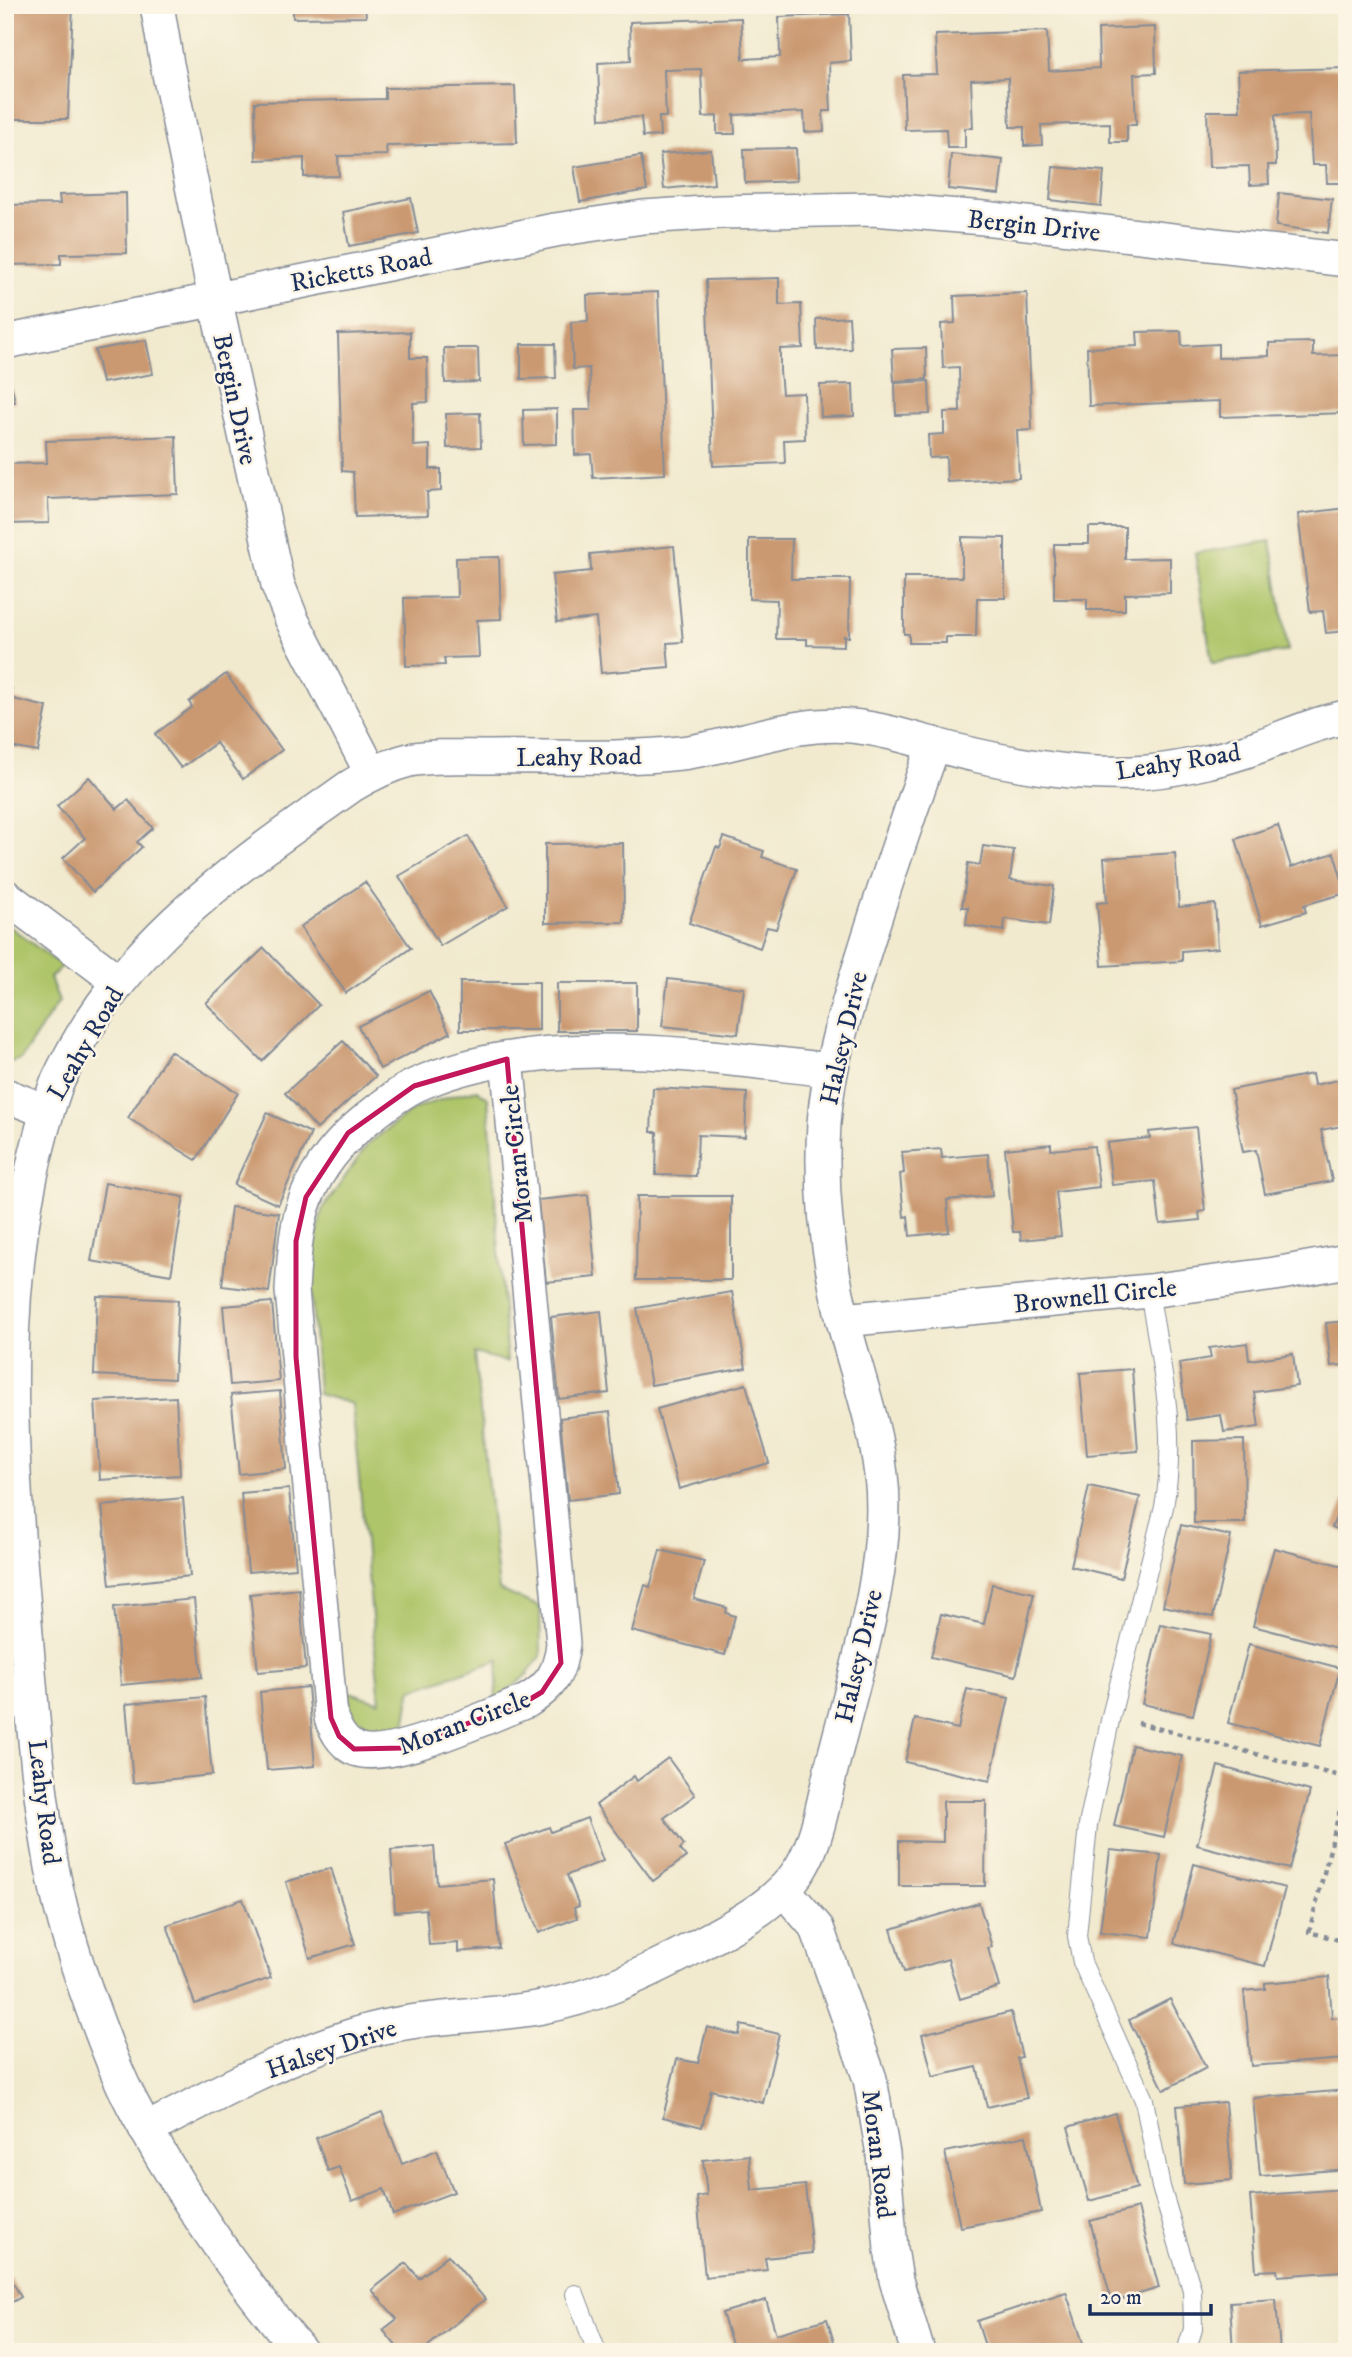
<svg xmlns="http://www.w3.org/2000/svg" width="1352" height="2357" font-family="'IM FELL DW Pica',serif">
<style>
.green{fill:#aec569;stroke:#647a64;stroke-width:2}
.building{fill:#ca9971}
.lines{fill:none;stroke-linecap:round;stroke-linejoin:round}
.service-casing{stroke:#868c96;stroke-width:20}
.minor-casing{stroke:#868c96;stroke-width:36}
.path{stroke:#868c96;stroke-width:4.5;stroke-dasharray:5 5;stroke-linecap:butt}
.service{stroke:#fff;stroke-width:18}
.minor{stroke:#fff;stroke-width:33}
.marked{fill:none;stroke:#c2185b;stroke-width:5;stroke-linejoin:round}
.labels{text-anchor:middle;stroke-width:5;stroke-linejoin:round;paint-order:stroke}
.street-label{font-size:26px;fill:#1b2f5e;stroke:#fcf5e5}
</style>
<rect width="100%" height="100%" fill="#fcf5e5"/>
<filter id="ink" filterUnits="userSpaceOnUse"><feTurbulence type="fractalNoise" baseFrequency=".0143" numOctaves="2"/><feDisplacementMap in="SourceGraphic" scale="14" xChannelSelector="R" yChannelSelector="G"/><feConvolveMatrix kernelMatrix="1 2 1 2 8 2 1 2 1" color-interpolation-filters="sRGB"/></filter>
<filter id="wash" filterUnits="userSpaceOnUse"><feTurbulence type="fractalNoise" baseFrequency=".00686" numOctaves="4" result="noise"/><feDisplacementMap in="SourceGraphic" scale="28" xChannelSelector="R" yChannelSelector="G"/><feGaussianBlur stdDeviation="1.57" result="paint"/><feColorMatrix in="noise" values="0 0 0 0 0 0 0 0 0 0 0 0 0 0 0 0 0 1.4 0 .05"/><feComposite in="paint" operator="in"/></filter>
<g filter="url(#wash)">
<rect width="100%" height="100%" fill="#f1eacf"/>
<g class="green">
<path d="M1271,541l17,110 -76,12 -17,-110z"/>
<path d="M5,923l57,43 -12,12 9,23 -38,58 -16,5z"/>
<path d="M477,1090l11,8 19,264 -33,-9 25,237 41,17 1,49 -15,20 -31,26 4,-42 -88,30 -6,37c-22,12 -33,5 -52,-8l-6,-28 33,11 -28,-298 -34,-10 -8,-122 12,-62 46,-66 46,-35 37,-13z"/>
</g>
<g id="blocks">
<g class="building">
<path d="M5,5h68l-5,114h-63z"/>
<path d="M293,5h72l1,12 -73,1z"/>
<path d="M849,14l2,47 -22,2 2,48h-8l1,20 -19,1 -1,-20 -70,3 1,19h-18v-18l-14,1 -2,-48 -37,1 2,47h-7l1,19 -17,1 -2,-20 -41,2 -2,-56 33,-2 -1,-39 111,-4 2,41 37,-2 -1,-40z"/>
<path d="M1155,27l1,46 -22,1 2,51h-9v17h-17v-19l-69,2 1,20 -18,1v-19h-14l-2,-49 -37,2 2,48h-8v20h-18l-1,-19 -41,1 -2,-55 34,-1 -2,-39 112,-4 2,40 50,-3 -1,-39z"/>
<path d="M1347,68v115h-20l-1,-18h-14l-3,-51 -34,1 1,50h-8l1,19 -19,1 -1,-19 -40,1 -2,-56h33l-2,-40z"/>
<path d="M515,86l2,57 -131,3 1,9 -49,1 1,20 -35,1v-19l-48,2 -1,-58 130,-3v-11z"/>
<path d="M796,148l1,33 -52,2 -1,-34z"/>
<path d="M711,150l3,34 -50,5 -4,-35z"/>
<path d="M951,154l52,6 -4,34 -51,-5z"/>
<path d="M641,156l6,34 -67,12 -6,-35z"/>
<path d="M1053,167l51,4 -3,35 -51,-6z"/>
<path d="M126,193l1,60 -66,1v10l-56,1v-60l55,-1 -1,-9z"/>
<path d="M1279,193l53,6 -4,34 -52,-7z"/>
<path d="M411,198l7,35 -69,13 -6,-34z"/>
<path d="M779,278v27l22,-1 2,44 -23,1v22l2,23 22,-1 1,46 -21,1 1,23 -72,3 -7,-186z"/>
<path d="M658,292l7,182 -72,4 -2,-24 -16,1 -1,-45h17l-2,-42 -16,1 -2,-47 17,-1 -1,-26z"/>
<path d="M1027,293l5,137 -15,1 2,47 -72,4 -1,-25 -17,1 -1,-23 16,-1v-22h16l-1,-45 -16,1 -2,-44 14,-1 -1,-27z"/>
<path d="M849,317l2,32 -34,1 -1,-31z"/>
<path d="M1181,331l1,15 36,-2v14l51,-2v-13l44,-1v14l34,-1v58l-127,4v-16l-131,5 -2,-58 51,-2 -1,-14z"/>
<path d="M410,332v26h17l1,44 -15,1v43l17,-1v24h11v22l-14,1 1,23 -73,2 -2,-45 -11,-1 -4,-137z"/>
<path d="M146,340l7,34 -51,9 -7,-33z"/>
<path d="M521,344h34l1,34 -35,1z"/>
<path d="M444,348h34l1,34 -34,1z"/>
<path d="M926,348l1,31 -33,2 -2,-32z"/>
<path d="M5,369h3l7,33 -10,2z"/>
<path d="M929,381l1,33 -34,1 -1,-32z"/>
<path d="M853,384l1,32 -33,1 -1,-32z"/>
<path d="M557,409v35l-33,1 -1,-35z"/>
<path d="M480,413l1,34 -34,1 -1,-34z"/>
<path d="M176,436l2,58 -130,5 1,24 -44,1v-60l42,-1 -1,-22z"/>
<path d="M1347,508v123l-21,2 -3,-22 -13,1 -12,-98z"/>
<path d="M1089,527h36v32l45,-1v35l-45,1v16h-38v-11h-33v-55h35z"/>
<path d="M962,537l43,1v60h-28l-1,39h-30v6h-37v-9h-5v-57h58z"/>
<path d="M749,539h43l-1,40h59l-1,58 -5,-1v10l-37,-1v-6h-31l1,-39 -28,-1z"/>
<path d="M674,546l9,96 -16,1 2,24 -68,6 -5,-55 -39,4 -5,-47 39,-4 -1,-17z"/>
<path d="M499,557l2,62 -24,1 2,37 -35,1 1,7 -39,1 -2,-68 53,-1 -1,-39z"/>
<path d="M226,674l56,76 -39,29 -27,-36 -35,25 -26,-34 37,-27 -3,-5z"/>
<path d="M5,688l7,1 -3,9 38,9 -9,45 -33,-6z"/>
<path d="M89,777l28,32 11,-9 25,28 -16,14 5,5 -49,45 -30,-34 22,-20 -28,-32z"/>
<path d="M1278,825l13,42 43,-14 12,40 -42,12 2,7 -44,13 -26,-86z"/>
<path d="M468,836l40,70 -68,40 -41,-70z"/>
<path d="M724,837l40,14 -2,6 35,12 -21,60 -9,-2 -7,21 -71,-25 27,-76 4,1z"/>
<path d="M623,843l1,79 -79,1v-79z"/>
<path d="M983,846l31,4 -4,30 44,6 -5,39 -44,-6 -1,12 -38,-6 2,-18h-6l6,-44 12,2z"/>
<path d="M1175,853l4,54 36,-3 3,44 -36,3v10l-80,5 -5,-63 10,-1 -3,-44z"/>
<path d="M365,882l46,66 -65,45 -46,-66z"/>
<path d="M264,948l55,57 -57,56 -56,-58z"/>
<path d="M668,979l76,9 -6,46 -76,-8z"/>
<rect x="460" y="982" width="79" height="48"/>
<rect x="557" y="983" width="80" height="48"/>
<path d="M429,991l21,42 -70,36 -22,-43z"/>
<path d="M343,1041l33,35 -59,53 -32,-36z"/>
<path d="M170,1051l68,42 -42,67 -68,-42z"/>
<path d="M1312,1074l2,11 33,-7v47l-26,5 11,51 -67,13 -9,-44 -13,2 -12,-62z"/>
<path d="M653,1088l94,5 -2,44 -47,-2 -2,41 -40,-1 1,-43h-6z"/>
<path d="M267,1113l44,20 -33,72 -44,-20z"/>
<path d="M1196,1127l9,84 -6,1 1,8 -40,4 -5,-43 -43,4 -5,-42 43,-5 -1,-6z"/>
<path d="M1051,1144v6l43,-4 5,41 -43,5 5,44 -40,4 -1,-8h-7l-8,-83z"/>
<path d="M941,1149l1,9 46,-4 4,42 -45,4 2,32 -39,4 -2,-20 -4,1 -4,-43 4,-1 -2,-21z"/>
<path d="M105,1183l79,14 -13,78 -80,-14z"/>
<path d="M588,1195l8,82 -50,5 -8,-82z"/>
<path d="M637,1196h94v84h-95z"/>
<path d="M231,1207l48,6 -10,79 -47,-6z"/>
<path d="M732,1292l14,76 -95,17 -14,-77z"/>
<path d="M97,1296l81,4 -4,79 -80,-4z"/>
<path d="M272,1302l7,79 -49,4 -7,-79z"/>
<path d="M601,1311l8,82 -50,6 -8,-82z"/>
<path d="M1347,1321v44l-16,1 -5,-43z"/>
<path d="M1247,1343l2,17 44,-6 4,32 -43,6 5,35 -35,5 -3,-17 -34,5 -8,-57 32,-5 -2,-10z"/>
<path d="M1132,1369l6,82 -51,4 -7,-82z"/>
<path d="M746,1384l23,79 -90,26 -22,-80z"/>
<path d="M280,1391l6,78 -47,5 -8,-79z"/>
<path d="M176,1397l4,78 -80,5 -5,-79z"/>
<path d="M610,1412l9,82 -51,6 -8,-82z"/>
<path d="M1244,1440l1,83h-51l-1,-82z"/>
<path d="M1089,1486l51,11 -19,81 -50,-12z"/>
<path d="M289,1489l7,79 -48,4 -7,-79z"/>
<path d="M1347,1493v40l-15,-6z"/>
<path d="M183,1498l7,78 -80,9 -8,-79z"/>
<path d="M1181,1525l50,11 -18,81 -50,-11z"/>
<path d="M1274,1548l73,19v75l-2,8 -92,-24z"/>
<path d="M660,1550l44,11 -10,38 33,9 -1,5 9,3 -10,39 -93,-24 13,-46 5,2z"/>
<path d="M992,1584l42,9 -18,83 -85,-19 10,-43 43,10z"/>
<path d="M299,1589l7,79 -48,4 -8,-78z"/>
<path d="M194,1599l8,78 -81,8 -7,-78z"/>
<path d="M1160,1624l51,10 -18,81 -51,-11z"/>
<path d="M1249,1644l91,24 -20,78 -92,-23z"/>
<path d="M308,1687l7,79 -48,4 -7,-78z"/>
<path d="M967,1689l42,9 -19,83 -85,-19 10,-43 43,10z"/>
<path d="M205,1697l7,78 -79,8 -7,-79z"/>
<path d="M1132,1745l50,11 -18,81 -50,-11z"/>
<path d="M668,1758l27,37 -31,23 20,27 -4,4 6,8 -33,24 -57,-76 38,-29 3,5z"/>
<path d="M1218,1766l92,25 -21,78 -92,-24z"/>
<path d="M943,1801h43l-1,85h-86v-45l44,1z"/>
<path d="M587,1818l16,43 -36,14 12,31 -5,2 3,10 -38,15 -34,-89 44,-17 2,5z"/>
<path d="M434,1846l3,38 56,-5 6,69 -41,4v-9l-29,2 -3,-36 -31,3 -4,-62z"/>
<path d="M1110,1850l51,5 -10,82 -51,-5z"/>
<path d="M1194,1864l91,24 -20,78 -91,-23z"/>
<path d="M331,1868l24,76 -45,14 -24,-76z"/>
<path d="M243,1899l28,79 -76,26 -28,-79z"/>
<path d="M979,1903l13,44 -4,1 11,39 -39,12 -12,-40 -44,13 -13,-43z"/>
<path d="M1329,1977l3,41 8,-1 4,42 -93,7 -7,-75 21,-2v-6z"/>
<path d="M1170,1999l36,69 -42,22 -35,-70z"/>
<path d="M1011,2012l11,45 -5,1 10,40 -40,9 -10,-40 -44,10 -11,-43z"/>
<path d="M741,2025l38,9 -16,69 -52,-13 -9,37 -39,-10 14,-58 21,4 9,-36 32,8z"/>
<path d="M1347,2090v79l-87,7 -7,-78z"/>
<path d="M1225,2102l7,78 -48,4 -7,-78z"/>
<path d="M382,2112l20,52 35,-14 17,42 -61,23 -9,-26 -32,12 -13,-34 -11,4 -12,-33z"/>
<path d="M1115,2113l22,75 -48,13 -21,-74z"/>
<path d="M1026,2136l15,76 -81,15 -15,-75z"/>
<path d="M749,2155l3,35 53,-5 7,68 -47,5 2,12 -62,7 -8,-80 10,-2 -4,-35z"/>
<path d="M1344,2189l3,41 -8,1 3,40 -64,5 -1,-6 -21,1 -6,-75z"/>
<path d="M1138,2208l21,80 -47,14 -22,-81z"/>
<path d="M448,2255l37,44 -64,53h-20l-18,-22 14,-11 -25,-29 34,-27 13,15z"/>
<path d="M5,2268l16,29 -16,9z"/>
<path d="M1066,2292l20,60h-99l-10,-31z"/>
<path d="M1276,2299l4,53h-47l-3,-50z"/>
<path d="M766,2300l10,34 51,-15 10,33h-117l13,-5 -11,-34z"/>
</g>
</g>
</g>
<g filter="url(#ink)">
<use href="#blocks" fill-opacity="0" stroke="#868c96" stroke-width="2"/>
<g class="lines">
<defs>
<g id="service">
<path d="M1149,1291c12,74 29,141 15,216l-53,209 -23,109 -11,111 5,26 62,138 17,87 31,103 1,39 -7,23"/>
<path d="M575,2294l22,58"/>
</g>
<g id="minor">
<path d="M157,5l10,59 48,234 63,287 14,35 80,154"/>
<path d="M5,342l550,-112 88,-13 77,-5 153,-3 111,9 363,42"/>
<path d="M5,896l113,85"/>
<path d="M507,1059l56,584c-3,29 -11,43 -36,58 -35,13 -143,65 -174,47 -12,-7 -17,-18 -22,-30l-39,-428c2,-30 3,-65 15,-94 13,-32 35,-57 61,-78 15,-12 31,-25 48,-33 125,-56 283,-29 414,-15"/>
<path d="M5,1095l41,16"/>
<path d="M843,1320l306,-29 126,-17 72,-13"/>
<path d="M784,1890l33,38 53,151 13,75 8,95 5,31 22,72"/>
<path d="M146,2130c68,-36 141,-75 214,-97 59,-18 118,-15 177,-25 57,-10 108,-34 158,-61 22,-12 45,-24 65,-38 15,-11 30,-24 40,-40 19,-30 24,-73 33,-107 21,-85 59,-201 48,-287 -6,-53 -25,-104 -38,-155 -16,-65 -23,-130 -19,-197 4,-56 21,-110 38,-164 22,-72 47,-144 72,-215"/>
<path d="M301,2352c-52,-61 -98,-126 -139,-195 -18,-31 -36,-62 -49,-95 -25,-62 -49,-129 -61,-195 -17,-93 -22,-189 -30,-283 -15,-169 -22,-338 34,-499 63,-139 175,-214 295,-299 18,-11 38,-21 58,-26 26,-5 54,-3 80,-3 63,-1 128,3 191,-4 60,-7 109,-32 171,-27 43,4 82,20 124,29 52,12 104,20 157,18 35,-1 92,-13 125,-26 30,-11 58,-24 90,-30"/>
</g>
</defs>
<use href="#service" class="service-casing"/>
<use href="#minor" class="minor-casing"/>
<g class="path">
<path d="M1138,1723l209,55"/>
<path d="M1347,1782l-38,150 38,10"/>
</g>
<use href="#service" class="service"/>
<use href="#minor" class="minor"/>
</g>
</g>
<path class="marked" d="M507,1059l54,604 -19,29 -15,9 -124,47 -49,1 -15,-13 -8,-18 -35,-361v-116l10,-44 42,-64 66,-47z"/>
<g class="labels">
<g class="street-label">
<text transform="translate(1034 225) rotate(6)" y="9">Bergin Drive</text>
<text transform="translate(361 269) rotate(-11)" y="9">Ricketts Road</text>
<text transform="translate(236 399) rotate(78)" y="9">Bergin Drive</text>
<text transform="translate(579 756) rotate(-1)" y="9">Leahy Road</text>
<text transform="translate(1178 761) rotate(-9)" y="9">Leahy Road</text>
<text transform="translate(843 1038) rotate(-77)" y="9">Halsey Drive</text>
<text transform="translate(85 1043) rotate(-60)" y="9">Leahy Road</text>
<text transform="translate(516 1154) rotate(-96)" y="9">Moran Circle</text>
<text transform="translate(1095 1295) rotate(-6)" y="9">Brownell Circle</text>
<text transform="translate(858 1656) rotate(-77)" y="9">Halsey Drive</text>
<text transform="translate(464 1722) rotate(-21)" y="9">Moran Circle</text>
<text transform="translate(45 1802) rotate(83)" y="9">Leahy Road</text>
<text transform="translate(331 2048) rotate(-19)" y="9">Halsey Drive</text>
<text transform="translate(879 2154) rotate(83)" y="9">Moran Road</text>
</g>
</g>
<rect width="1352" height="2357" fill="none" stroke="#fcf5e5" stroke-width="28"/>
<path d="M1090 2304v10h121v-10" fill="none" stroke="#1b2f5e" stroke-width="3.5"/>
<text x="1100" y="2304" font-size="21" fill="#1b2f5e" stroke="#fcf5e5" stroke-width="5" paint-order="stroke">20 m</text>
</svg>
